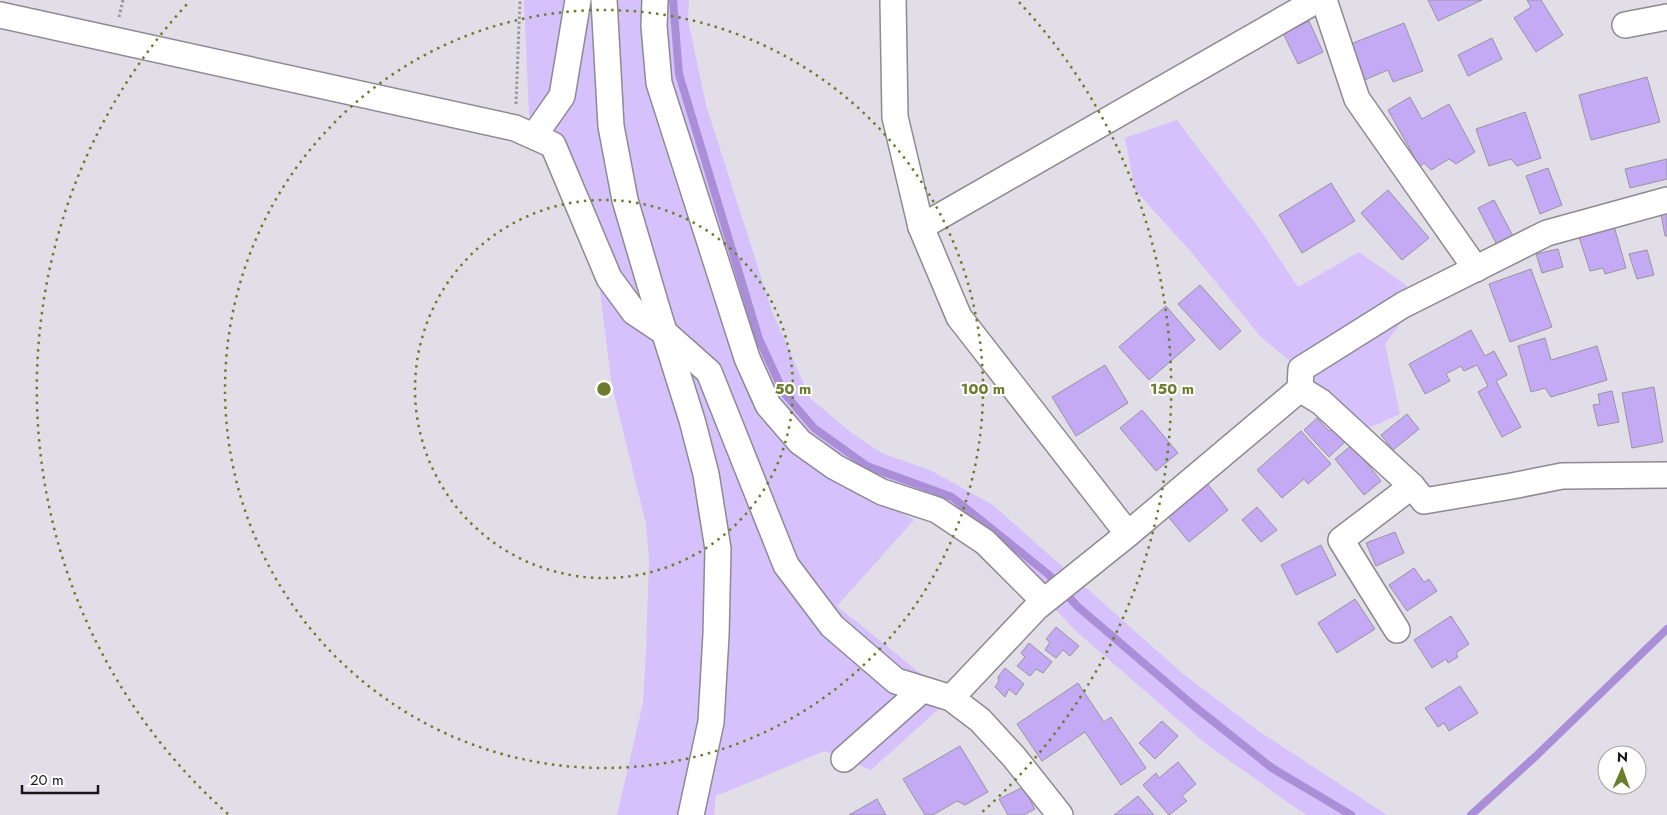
<svg xmlns="http://www.w3.org/2000/svg" width="1667" height="815" font-family="Jost,sans-serif">
<style>
.green{fill:#d6c1fc}
.lines{fill:none;stroke-linecap:round;stroke-linejoin:round}
.stream{stroke:#aa8fd8;stroke-width:8}
.building{fill:#c4a9f4;stroke:#98949e}
.minor-casing{stroke:#8d8a93;stroke-width:28}
.path{stroke:#99979f;stroke-width:3;stroke-dasharray:2.5 2.5;stroke-linecap:butt}
.minor{stroke:#fff;stroke-width:25}
.ring{fill:none;stroke:#6b7d2c;stroke-width:2.5;stroke-dasharray:2.5 5}
.centre{fill:#6b7d2c;stroke:#fff;stroke-width:2.5}
.ring-label{font-size:15px;text-anchor:middle;font-weight:bold;fill:#6b7d2c;stroke:#fff;stroke-width:4;stroke-linejoin:round;paint-order:stroke}
</style>
<rect width="100%" height="100%" fill="#e1dee8"/>
<g class="green">
<path d="M524,0h126l4,114 58,181 51,98 -99,-311 -3,-82h28l-1,20 18,85 66,206 38,87 43,36 29,19 50,18 61,34 189,168 78,59 127,83h-81l-100,-71 -130,-113 -88,-92 -194,-87 120,68 -77,86 114,92 -80,72 -46,-19 -109,45 -2,19h-97l26,-112 3,-53 3,-91 -3,-35 -34,-138 -25,-197 -20,-43 -38,-31z"/>
<path d="M1177,120l82,108 39,59 61,-35 62,44 -36,48 15,70 -31,14 -109,-92 -68,-83 -57,-63 -10,-52z"/>
</g>
<g class="lines">
<g class="stream">
<path d="M673,0l6,74 80,265 25,54 30,35 53,38 85,31 96,77 29,32 117,100 78,62 79,47"/>
<path d="M1471,815l65,-59 131,-127"/>
</g>
</g>
<g class="building">
<path d="M1428,0h54l-44,21z"/>
<path d="M1527,0h14l22,35 -27,17 -22,-34 17,-11z"/>
<path d="M1309,21l14,31 -25,12 -15,-31z"/>
<path d="M1404,23l19,48 -30,11 -5,-12 -26,11 -14,-36z"/>
<path d="M1492,38l10,21 -34,17 -10,-21z"/>
<path d="M1647,77l13,45 -69,18 -12,-45z"/>
<path d="M1410,97l12,22 27,-15 26,48 -19,12 -7,-5 -18,11 -7,-7 -4,4 -32,-57z"/>
<path d="M1525,112l16,46 -24,8 -6,-7 -22,7 -13,-37z"/>
<path d="M1667,159v20l-37,9 -5,-19z"/>
<path d="M1548,168l14,37 -22,9 -14,-38z"/>
<path d="M1331,183l24,38 -53,32 -23,-38z"/>
<path d="M1388,190l41,48 -27,22 -41,-47z"/>
<path d="M1494,200l19,36 -16,9 -19,-37z"/>
<path d="M1667,213v23h-2l-4,-22z"/>
<path d="M1614,226l12,42 -21,6 -2,-6 -13,3 -11,-34z"/>
<path d="M1558,249l5,18 -21,6 -6,-19z"/>
<path d="M1647,250l7,25 -17,4 -8,-25z"/>
<path d="M1531,269l21,58 -42,15 -21,-58z"/>
<path d="M1200,285l41,46 -21,19 -42,-46z"/>
<path d="M1166,306l29,34 -46,40 -30,-33z"/>
<path d="M1471,330l14,26 9,-5 13,24 -11,6 25,46 -19,10 -24,-45 10,-6 -11,-21 -13,6 -3,-5 -15,8 4,7 -25,13 -16,-30z"/>
<path d="M1545,338l6,22 46,-14 10,34 -56,17 -6,-9 -14,4 -13,-46z"/>
<path d="M1105,365l23,38 -52,33 -24,-39z"/>
<path d="M1654,387l9,55 -31,6 -10,-55z"/>
<path d="M1612,391l7,31 -21,4 -5,-21 7,-1 -2,-10z"/>
<path d="M1142,410l36,43 -22,18 -36,-43z"/>
<path d="M1407,414l12,15 -26,21 -12,-15z"/>
<path d="M1317,418l12,13 4,-4 13,14 -17,16 -25,-27z"/>
<path d="M1301,431l30,33 -23,20 -4,-5 -22,19 -25,-28z"/>
<path d="M1352,445l29,36 -17,14 -29,-36z"/>
<path d="M1206,482l22,28 -39,32 -23,-28z"/>
<path d="M1257,507l20,23 -16,12 -19,-22z"/>
<path d="M1395,532l9,21 -28,13 -10,-23z"/>
<path d="M1321,545l15,30 -40,20 -15,-30z"/>
<path d="M1414,568l10,14 5,-3 8,12 -30,20 -18,-26z"/>
<path d="M1355,599l20,30 -38,24 -19,-30z"/>
<path d="M1451,616l18,28 -13,9 2,4 -10,6 -2,-4 -14,9 -18,-28z"/>
<path d="M1056,627l23,19 -9,10 -7,-6 -7,8 -11,-8 5,-8 -4,-3z"/>
<path d="M1029,643l23,19 -9,11 -7,-4 -6,7 -13,-10 8,-9 -4,-4z"/>
<path d="M1005,668l19,16 -8,11 -7,-6 -4,8 -10,-10 4,-6 -1,-4z"/>
<path d="M1078,683l26,39 7,-5 35,51 -25,17 -36,-53 -43,29 -25,-37z"/>
<path d="M1460,686l18,27 -29,18 -5,-8 -6,4 -13,-19z"/>
<path d="M1162,721l16,15 -23,23 -16,-16z"/>
<path d="M960,746l28,46 -23,13 -8,-4 -24,14h-8l-22,-36z"/>
<path d="M1178,762l18,22 -14,12 5,5 -18,14 -26,-30 13,-12 3,5z"/>
<path d="M1023,787l12,22 -11,6h-16l-9,-16z"/>
<path d="M1138,796l16,19h-40z"/>
<path d="M877,799l9,16h-37z"/>
</g>
<g class="lines">
<defs>
<g id="minor">
<path d="M604,0l7,126 14,74 33,112 34,108 14,54 12,75 -2,86 -5,87 -20,93"/>
<path d="M655,0l-1,26 5,57 88,275 21,47 32,37 35,25 47,25 55,18 48,32 59,59"/>
<path d="M893,0l2,117 26,110 38,90 169,217"/>
<path d="M1324,0l33,99 119,170"/>
<path d="M0,15l515,113 38,17 56,133 25,34 30,20 45,40 77,193 46,61 64,55 55,17 29,22 34,37 46,58"/>
<path d="M1625,25l42,-8"/>
<path d="M534,136l28,-40 16,-96"/>
<path d="M921,227l396,-227"/>
<path d="M1300,389l21,13 91,84 12,15 88,-15 50,-10 105,-1"/>
<path d="M1397,630l-56,-90 71,-54"/>
<path d="M951,698l86,-91 91,-73 172,-145 1,-20 102,-64 144,-72 120,-33"/>
<path d="M844,759l78,-69"/>
</g>
</defs>
<use href="#minor" class="minor-casing"/>
<g class="path">
<path d="M119,17l4,-17"/>
<path d="M516,104l4,-104"/>
</g>
<use href="#minor" class="minor"/>
</g>
<g class="ring">
<circle cx="604" cy="389" r="189"/>
<circle cx="604" cy="389" r="379"/>
<path d="M228 814A568 568 0 0 1 189 2M1019 2A568 568 0 0 1 980 814"/>
</g>
<circle cx="604" cy="389" r="8" class="centre"/>
<g class="ring-label">
<text x="793" y="394">50 m</text>
<text x="983" y="394">100 m</text>
<text x="1172" y="394">150 m</text>
</g>
<g transform="translate(1622 770) rotate(2)"><circle r="24" fill="#ffffff" stroke="#a2a2a3"/>
<path d="M0-4L9 19L0 12L-9 19Z" fill="#6b7d2c"/>
<text y="-8" font-size="14" font-weight="bold" text-anchor="middle" fill="#171619">N</text>
</g>
<path d="M22 785v8h76v-8" fill="none" stroke="#171619" stroke-width="2.5"/>
<text x="30" y="785" font-size="15" fill="#171619" stroke="#ffffff" stroke-width="4" paint-order="stroke">20 m</text>
</svg>
